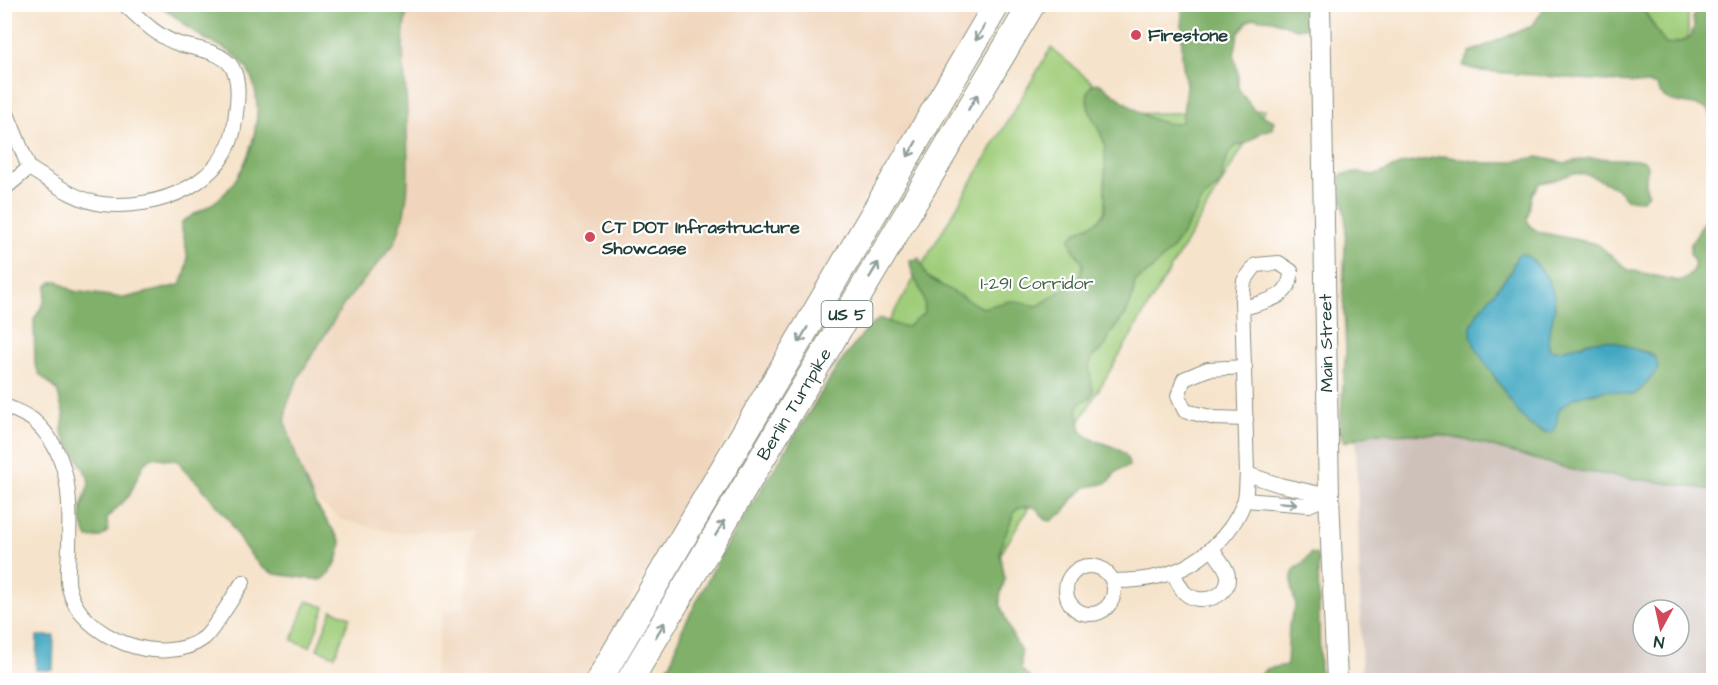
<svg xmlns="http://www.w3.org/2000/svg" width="1718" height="685" font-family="'Architects Daughter',sans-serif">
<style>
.built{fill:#f0d5bc}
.industrial{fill:#cec1b9;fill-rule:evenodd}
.green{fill:#a0cd7a;stroke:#608557;stroke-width:1.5}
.forest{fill:#80b06a;stroke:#50764f;stroke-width:1.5;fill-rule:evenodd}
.water{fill:#41a7c1;stroke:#30727a;stroke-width:1.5}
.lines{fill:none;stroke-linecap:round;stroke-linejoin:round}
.street-casing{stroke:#8a9080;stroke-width:16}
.secondary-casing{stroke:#8a9080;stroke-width:22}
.highway-casing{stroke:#8a9080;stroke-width:28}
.street{stroke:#fff;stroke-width:14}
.secondary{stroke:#fff;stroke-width:20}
.highway{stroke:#fff;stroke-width:26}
.oneway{stroke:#8f9e9a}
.poi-dot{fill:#d1495b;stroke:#fff;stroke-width:2}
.labels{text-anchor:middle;stroke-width:4.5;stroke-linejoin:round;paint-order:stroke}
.shield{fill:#fff;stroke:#627771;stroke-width:1.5}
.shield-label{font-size:16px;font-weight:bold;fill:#1f3d34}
.poi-label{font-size:18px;font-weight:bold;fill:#1f3d34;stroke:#fff;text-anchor:start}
.park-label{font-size:18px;fill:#3f6146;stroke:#fff}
.street-label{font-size:18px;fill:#1f3d34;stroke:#fff}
</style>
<rect width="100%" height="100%" fill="#fff"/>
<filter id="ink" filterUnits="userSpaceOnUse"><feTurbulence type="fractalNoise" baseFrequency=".0167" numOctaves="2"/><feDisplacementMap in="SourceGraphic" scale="12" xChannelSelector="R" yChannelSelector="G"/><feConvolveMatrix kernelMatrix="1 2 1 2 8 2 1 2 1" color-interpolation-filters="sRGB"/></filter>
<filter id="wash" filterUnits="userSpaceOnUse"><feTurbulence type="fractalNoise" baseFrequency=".008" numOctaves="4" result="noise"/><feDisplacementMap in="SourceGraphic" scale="24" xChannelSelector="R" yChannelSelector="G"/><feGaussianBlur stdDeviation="1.35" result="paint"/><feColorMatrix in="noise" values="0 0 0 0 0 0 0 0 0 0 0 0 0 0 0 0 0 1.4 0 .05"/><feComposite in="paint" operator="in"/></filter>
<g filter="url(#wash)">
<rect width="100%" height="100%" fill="#f6e3cb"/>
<path class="built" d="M409,5h574l-182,311 -137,225 -82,139h-149l10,-68 21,-5 10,-77 -80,3 -54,-14 -28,-22 -27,-75 2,-17 9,-24 48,-77 50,-60 5,-12 9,-37 -1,-78 -4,-50 2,-45z"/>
<path class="industrial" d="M1387,432l52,3 36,7 98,28 140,20v190h-351l-6,-242 18,-5zM1643,610h36v36h-36z"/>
<g class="green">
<path d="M1641,5h47v35l-22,5z"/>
<path d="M1051,48l79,66 135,-4 -339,570h-250z"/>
<path d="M307,601l18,6 -15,40 -18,-7z"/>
<path d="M332,610l18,7 -15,39 -18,-7z"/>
</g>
<g class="forest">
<path d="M158,5h251c-8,23 -6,54 -4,78 2,16 2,31 2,47 1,42 5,73 -13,114l-50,60 -46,74 -11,27 -2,17 16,49 15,34 25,37c-1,13 -7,32 -20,38l-46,-6 -14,-7 -19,-23 -13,-24 -30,-36 -13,-12 -8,-11 -26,-4 -8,6 -15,33 -22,22 1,13 -7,6 -13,1 -7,-17 1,-16 7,-21 -1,-7 -15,-27 -9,-12 -2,-7 2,-15 -7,-26 -17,-15 -5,-10 -1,-45 10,-18 3,-16 5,-4 6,-1 15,10 51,7 56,-13c12,-20 7,-37 1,-59l1,-4c13,-9 28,-15 39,-25 32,-29 51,-100 21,-135 -11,-13 -29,-18 -43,-27 -14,-9 -26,-22 -41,-30z"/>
<path d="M1182,5h121l8,16 -2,6 -13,2 -23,-9 -19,-2 -6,3 -10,13 -4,22 4,17v15l15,21 6,5 15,7 -2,8 -10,3 -15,11 -11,3 -6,5 -7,17 -1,15 -19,16 -10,18 -21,32 -23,23 -14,10 -2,14 -7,18 -16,20 -4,11 -13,12 -4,9 4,25 -2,6 -11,6 -3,5 4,23c14,16 47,11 48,35 -10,4 -14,4 -18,14l-8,4 -17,3 -14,13 -7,11 -14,10 -5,-1 -11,-13h-13l-6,2 -13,31 -3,13 5,26 -5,17v8l12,31 9,16v18l11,11h-375l14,-17 11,-33 39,-76 117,-188 27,-35 15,-13 17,7 10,2 17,-14c4,-21 -14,-33 -14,-53l9,-2 7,17 6,5 50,28 28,-7 28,5 42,-27 3,-15 -11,-17 -2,-8c10,-15 29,-11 35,-29v-64c-4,-21 -28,-40 -13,-61l6,-2c22,13 56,49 84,39l4,-37 -4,-27z"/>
<path d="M1543,5h97l26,40 17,-4 8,-5 3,-9 -1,-11 4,-7h16v135c-6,-14 2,-23 -4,-34 -16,-10 -48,-2 -52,-25l-176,-14 -18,-5 7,-14 62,-26 10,-14z"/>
<path d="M1444,156l41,7h17l36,-6 27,6 26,-5 51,2c10,8 5,9 3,18 -1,5 2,11 3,16l-5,6 -16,-1 -11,-11 -27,-13 -15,-2 -19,7 -15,3 -8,11 -5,26 4,7 8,5 58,12 32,26 49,11 8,-3 6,-6 3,-8 -5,-11 1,-9 21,-35 1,-6v287l-140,-20 -98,-28 -36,-7 -65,-2 -30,9 -3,-6 -1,-10 6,-76 -3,-58 3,-67 -6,-49 3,-2 14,-1 19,2 26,-11zM1525,255c17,10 34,37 29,57 -2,12 -9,26 -4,38l11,1 27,-9 17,-2 7,1 12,6 23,5 8,4 -2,20 -5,3 -7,10 -6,6 -28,-5 -14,4h-7l-12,4 -15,11 -4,21 -11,3 -15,-8 -18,-23 -35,-53 -5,-23 7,-14 32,-39 7,-17z"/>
<path d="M1311,553l6,2 1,3 2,122h-64l10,-11 21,-4 2,-40 7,-20 -4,-15v-14l2,-6 11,-9z"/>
</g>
<g class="water">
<path d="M1520,254c9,1 13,7 19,14 10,11 18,28 15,44 -2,12 -9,26 -4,38 9,4 40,-10 55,-10 8,0 23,7 31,10 13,4 22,4 22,19l-17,20 -9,6 -25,-5 -21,4 -12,4 -15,11 -4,20 -4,4 -14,-4 -16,-13 -45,-67 -5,-14v-9l7,-14 32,-39 7,-17z"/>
<path d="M37,636h17l-1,34h-17z"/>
</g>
</g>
<g filter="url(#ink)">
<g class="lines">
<defs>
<g id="street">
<path d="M4,106l25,62 -25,21"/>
<path d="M29,168c23,14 46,32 73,36 55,7 127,-21 133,-83 2,-16 6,-39 -3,-54 -10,-16 -36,-18 -53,-23 -22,-7 -39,-25 -55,-40"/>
<path d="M1245,367l-37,2 -24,10 -6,17 7,15 30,7 31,1"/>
<path d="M4,405c9,5 21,9 29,15 39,34 37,80 36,127 0,13 -3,29 0,41 10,50 94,81 135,50 9,-7 31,-45 39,-56"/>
<path d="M1247,474l33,11 49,11"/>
<path d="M1245,500l64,5 20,-9"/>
<circle cx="1090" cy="590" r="24"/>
<path d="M1173,572c3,6 7,16 12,21 14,13 44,5 43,-16 0,-9 -12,-21 -16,-29"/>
<path d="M1113,581c17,0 34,-1 51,-6 35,-9 68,-40 80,-73 3,-8 2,-20 3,-28l-5,-174 2,-19 12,-16 23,-2 12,8c1,28 -26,30 -48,37"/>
</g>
<path id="secondary" d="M1320,4l9,492 8,184"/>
<g id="highway">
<path d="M599,680l398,-676"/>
<path d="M630,680l402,-676"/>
</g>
</defs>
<use href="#street" class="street-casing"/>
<use href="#secondary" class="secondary-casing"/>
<use href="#highway" class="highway-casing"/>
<use href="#street" class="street"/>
<use href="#secondary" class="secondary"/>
<use href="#highway" class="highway"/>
</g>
<defs><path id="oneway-shaft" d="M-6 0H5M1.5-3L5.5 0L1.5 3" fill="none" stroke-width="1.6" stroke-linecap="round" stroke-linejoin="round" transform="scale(1.5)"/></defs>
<g class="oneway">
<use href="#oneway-shaft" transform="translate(980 33) rotate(121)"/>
<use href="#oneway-shaft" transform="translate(973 102) rotate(-59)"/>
<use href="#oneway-shaft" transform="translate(912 149) rotate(120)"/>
<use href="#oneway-shaft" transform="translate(874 270) rotate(-59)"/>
<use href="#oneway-shaft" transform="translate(803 335) rotate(120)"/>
<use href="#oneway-shaft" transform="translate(1288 503) rotate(4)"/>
<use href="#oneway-shaft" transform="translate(720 528) rotate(-59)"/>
<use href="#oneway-shaft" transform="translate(660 630) rotate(-59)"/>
</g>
</g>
<g class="poi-dot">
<circle cx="1136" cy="35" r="6"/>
<circle cx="590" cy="237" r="6"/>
</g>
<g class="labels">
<rect class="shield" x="821.5" y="301" width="51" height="26" rx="4.5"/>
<g class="shield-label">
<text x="847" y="320">US 5</text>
</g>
<g class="poi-label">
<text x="1148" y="41">Firestone</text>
<text x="602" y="233">CT DOT Infrastructure<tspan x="602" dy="21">Showcase</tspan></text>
</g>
<g class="park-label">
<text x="1037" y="289">I-291 Corridor</text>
</g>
<g class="street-label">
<text transform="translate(1326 343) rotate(-91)" y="6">Main Street</text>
<text transform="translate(794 404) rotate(-59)" y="6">Berlin Turnpike</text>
</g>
</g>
<rect width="1718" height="685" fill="none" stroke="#fff" stroke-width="24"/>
<g transform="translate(1661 628) rotate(188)"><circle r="28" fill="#ffffff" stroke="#a5b1ae" stroke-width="1.5"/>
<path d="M0-4.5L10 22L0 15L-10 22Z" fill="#d1495b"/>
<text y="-9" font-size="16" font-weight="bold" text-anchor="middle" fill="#1f3d34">N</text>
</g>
</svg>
